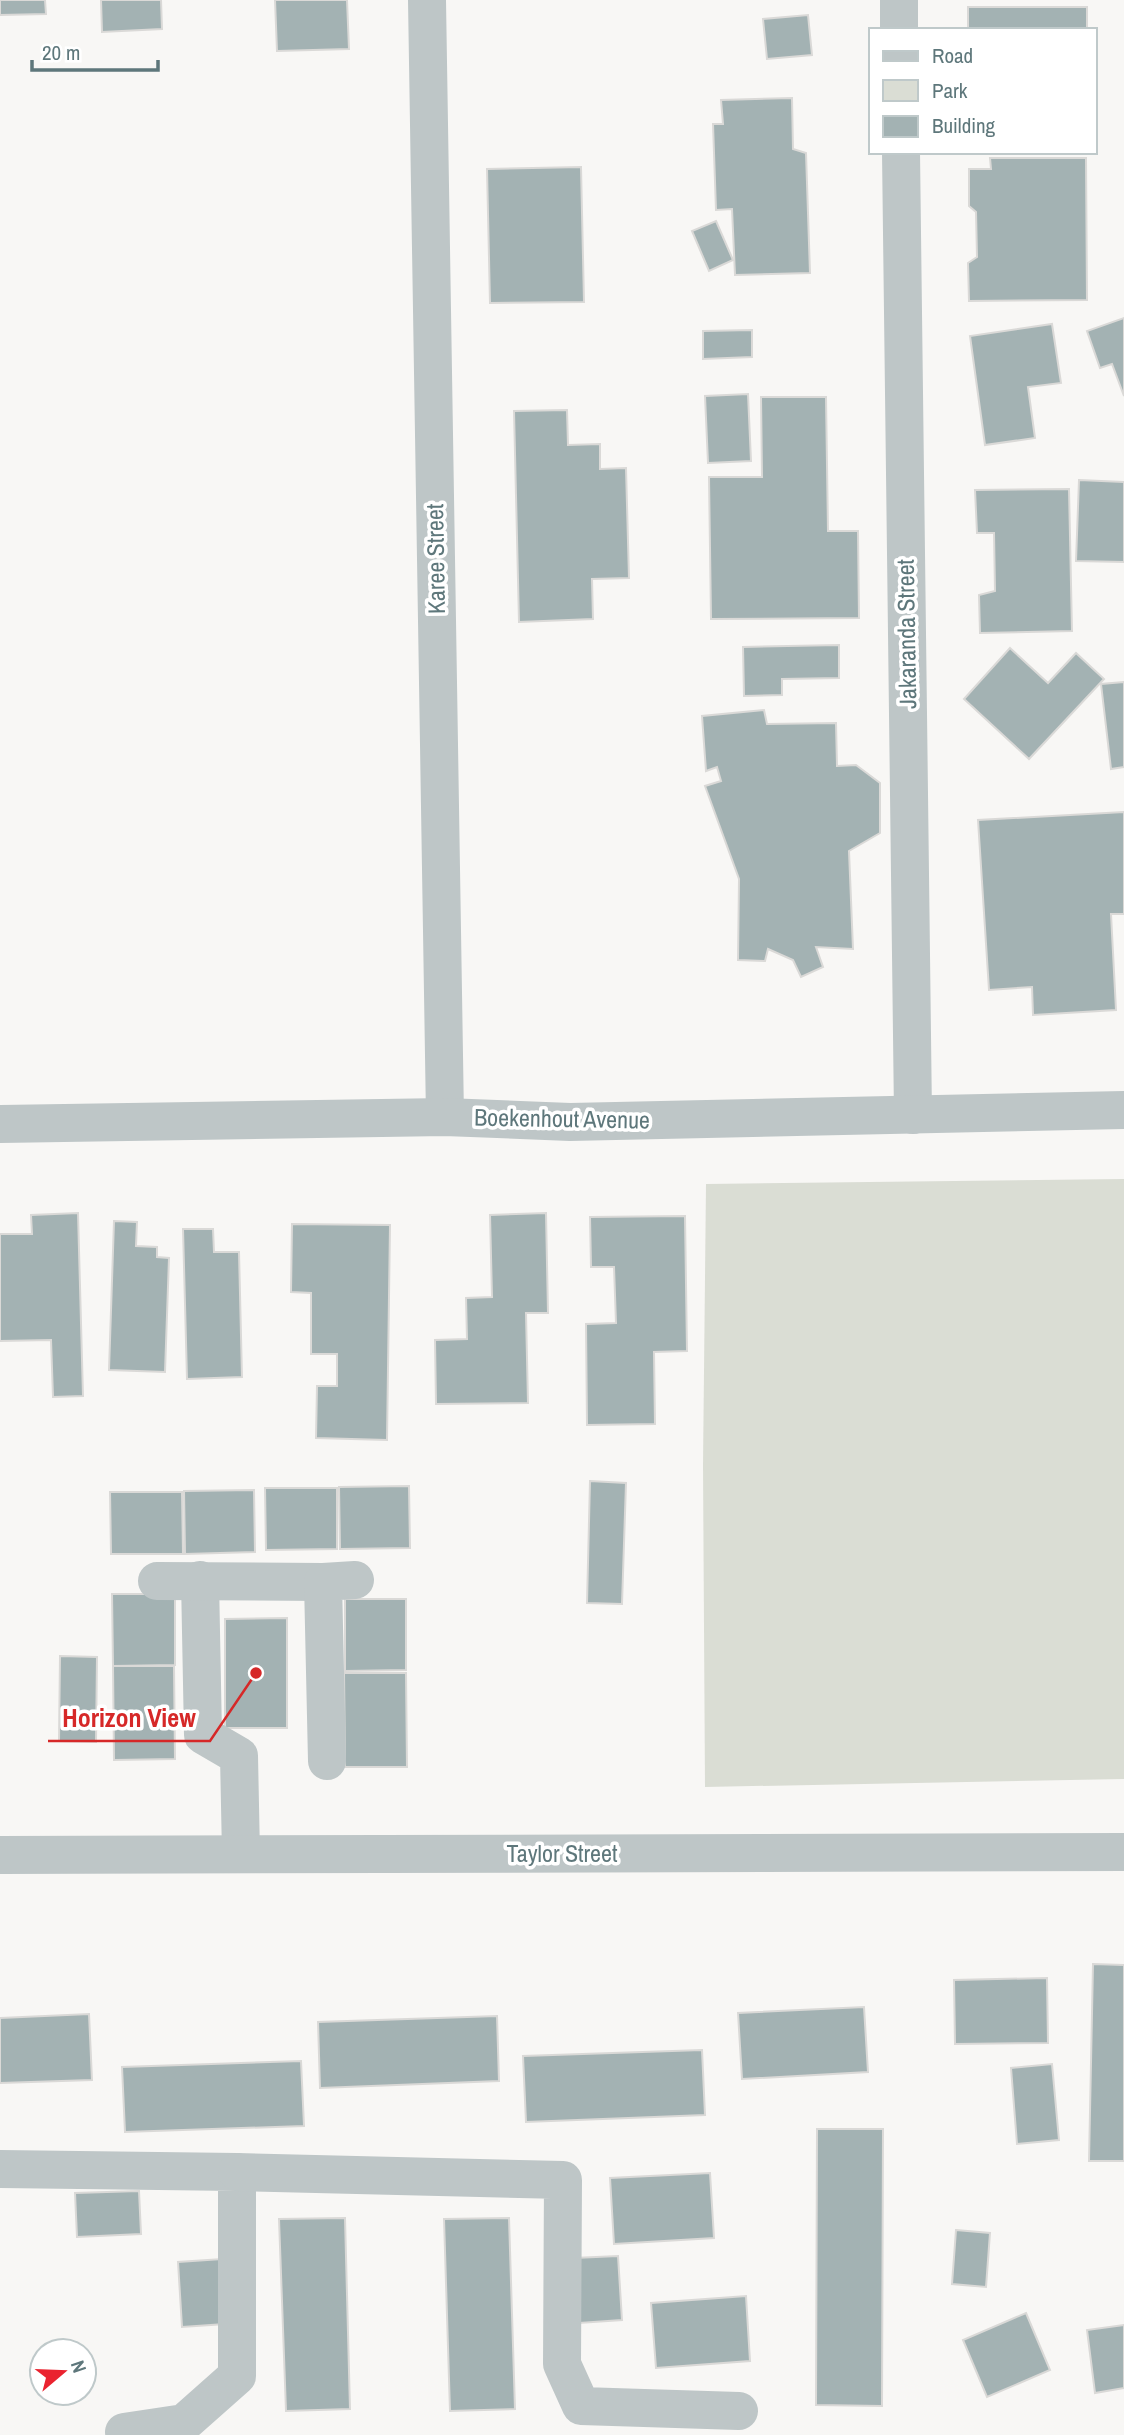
<svg xmlns="http://www.w3.org/2000/svg" width="1124" height="2435" font-family="'Archivo Narrow',sans-serif">
<style>
.green{fill:#daddd4}
.building{fill:#a3b2b3;stroke:#dad9d7;stroke-width:2}
.lines{fill:none;stroke-linecap:round;stroke-linejoin:round}
.minor{stroke:#bec6c7;stroke-width:38}
.labels{text-anchor:middle;stroke-width:7;stroke-linejoin:round;paint-order:stroke}
.street-label{font-size:24px;fill:#5e777b;stroke:#fff}
.leader{fill:none;stroke:#d62828;stroke-width:2.5}
.callout-dot{fill:#d62828;stroke:#fff;stroke-width:2.5}
.callout-label{font-size:26px;text-anchor:middle;font-weight:bold;fill:#d62828;stroke:#fff;stroke-width:7;stroke-linejoin:round;paint-order:stroke}
</style>
<rect width="100%" height="100%" fill="#f8f7f5"/>
<path class="green" d="M1124,1179v600l-419,8 -2,-322 3,-281z"/>
<g class="building">
<path d="M0,0h45l1,14 -46,1z"/>
<path d="M101,0h60l1,29 -60,3z"/>
<path d="M275,0h72l2,49 -72,2z"/>
<rect x="968" y="7" width="119" height="23"/>
<path d="M808,15l4,40 -45,4 -4,-40z"/>
<path d="M792,98l1,51 13,4 4,120 -75,2 -3,-66 -16,1 -3,-86h10l-2,-24z"/>
<path d="M990,158h96l1,142 -118,1 -1,-38 9,-6 -1,-45 -7,-6v-37h22z"/>
<path d="M581,167l3,135 -94,1 -3,-134z"/>
<path d="M716,221l17,39 -24,11 -17,-40z"/>
<path d="M1124,318v78l-12,-32 -12,4 -13,-37z"/>
<path d="M1052,324l9,59 -33,4 7,51 -50,7 -15,-109z"/>
<path d="M752,330v27l-49,2v-28z"/>
<path d="M748,394l3,67 -43,2 -3,-67z"/>
<path d="M761,397h65l2,134h30l1,87 -148,1 -2,-142h53z"/>
<path d="M567,410l1,35 32,-1v25l26,-1 3,110 -37,1 1,40 -74,3 -5,-211z"/>
<path d="M1079,480l45,2v80l-48,-1z"/>
<path d="M1069,489l3,142 -92,2 -1,-38 16,-4 -1,-58h-17l-2,-43z"/>
<path d="M839,645v33l-57,1v16l-38,1 -1,-49z"/>
<path d="M1010,648l38,35 28,-30 28,26 -75,80 -65,-60z"/>
<path d="M1124,682v85l-13,2 -10,-85z"/>
<path d="M764,710l3,14 69,-1 1,43 19,-1 24,18v50l-31,18 4,98 -37,-2 7,20 -22,10 -8,-17 -25,-11 -3,12 -27,-1 1,-81 -34,-93 16,-5 -4,-14 -11,4 -4,-55z"/>
<path d="M1124,812v102h-13l5,96 -83,5 -1,-28 -43,3 -11,-170z"/>
<path d="M78,1213l5,183 -30,1 -2,-57 -51,1v-107h32l-1,-19z"/>
<path d="M546,1213l2,100h-22l2,90 -92,1 -1,-64 32,-1 -1,-41 26,-1 -2,-82z"/>
<path d="M685,1216l2,135 -33,1 1,72 -68,1 -1,-101 30,-1 -2,-56h-23l-1,-50z"/>
<path d="M114,1221l23,1 -1,24 21,1v10l12,1 -4,114 -56,-2z"/>
<path d="M292,1224l98,1 -3,215 -71,-2 1,-52h20v-32h-26v-61l-20,-1z"/>
<path d="M183,1229h30l1,23h25l3,125 -55,2z"/>
<path d="M590,1481l36,2 -4,121 -35,-1z"/>
<path d="M409,1486l1,62 -70,1 -1,-62z"/>
<path d="M265,1488h72v61l-71,1z"/>
<path d="M254,1490l1,62 -70,2 -1,-63z"/>
<path d="M110,1492h72l1,62h-72z"/>
<path d="M112,1594h63v71l-62,1z"/>
<path d="M345,1599h61v71l-61,1z"/>
<path d="M287,1618v110h-62v-109z"/>
<path d="M60,1656l37,1 -1,85 -37,-1z"/>
<path d="M113,1666h61l1,93 -61,1z"/>
<path d="M344,1673h62l1,94h-62z"/>
<path d="M1093,1964l31,1v196h-35z"/>
<path d="M1047,1978l1,65 -93,1 -1,-64z"/>
<path d="M864,2007l4,65 -126,7 -4,-66z"/>
<path d="M89,2014l3,66 -92,3v-65z"/>
<path d="M497,2016l2,65 -179,7 -2,-66z"/>
<path d="M702,2050l3,65 -179,7 -3,-66z"/>
<path d="M301,2061l3,65 -179,6 -3,-65z"/>
<path d="M1052,2064l7,76 -42,4 -6,-76z"/>
<path d="M817,2129h66l-1,277 -66,-1z"/>
<path d="M710,2173l4,65 -100,6 -4,-66z"/>
<path d="M139,2191l2,43 -64,3 -2,-44z"/>
<path d="M345,2218l5,191 -64,2 -7,-192z"/>
<path d="M509,2218l6,191 -65,2 -6,-192z"/>
<path d="M956,2230l34,3 -4,54 -34,-3z"/>
<path d="M618,2256l4,64 -43,3 -5,-65z"/>
<path d="M222,2259l3,65 -43,3 -4,-65z"/>
<path d="M746,2296l4,65 -94,7 -5,-65z"/>
<path d="M1026,2313l24,57 -63,27 -24,-57z"/>
<path d="M1124,2325v63l-29,5 -8,-63z"/>
</g>
<g class="lines">
<g class="minor">
<path d="M427,0l18,1117"/>
<path d="M899,0v30"/>
<path d="M901,152l12,963"/>
<path d="M0,1124l445,-7 125,5 554,-12"/>
<path d="M200,1580l3,155 36,21 2,98"/>
<path d="M157,1581l166,1"/>
<path d="M327,1761l-4,-179 32,-2"/>
<path d="M0,1855l1124,-3"/>
<path d="M0,2169l237,3v204l-53,47 -60,9 1,3"/>
<path d="M237,2172l326,8 -1,184 19,42 158,5"/>
</g>
</g>
<g class="labels">
<g class="street-label">
<text transform="translate(436 559) rotate(-91)" y="8">Karee Street</text>
<text transform="translate(907 634) rotate(-91)" y="8">Jakaranda Street</text>
<text transform="translate(562 1119) rotate(1)" y="8">Boekenhout Avenue</text>
<text x="562" y="1862">Taylor Street</text>
</g>
</g>
<path class="leader" d="M256 1673L210 1741H48"/>
<circle class="callout-dot" cx="256" cy="1673" r="7"/>
<g class="callout-label">
<text x="129" y="1727">Horizon View</text>
</g>
<rect x="869" y="28" width="228" height="126" fill="#ffffff" stroke="#bfc9ca" stroke-width="2"/>
<rect x="883" y="51" width="35" height="10" fill="#bec6c7" stroke="#bfc9ca" stroke-width="2"/>
<text x="932" y="63" font-size="21" fill="#5e777b">Road</text>
<rect x="883" y="80" width="35" height="21" fill="#daddd4" stroke="#bfc9ca" stroke-width="2"/>
<text x="932" y="98" font-size="21" fill="#5e777b">Park</text>
<rect x="883" y="116" width="35" height="21" fill="#a3b2b3" stroke="#bfc9ca" stroke-width="2"/>
<text x="932" y="133" font-size="21" fill="#5e777b">Building</text>
<g transform="translate(63 2372) rotate(71)"><circle r="33" fill="#ffffff" stroke="#bfc9ca" stroke-width="2"/>
<path d="M0-5L12 26L0 18L-12 26Z" fill="#ea232f"/>
<text y="-10" font-size="19" font-weight="bold" text-anchor="middle" fill="#5e777b">N</text>
</g>
<path d="M32 60v10h126v-10" fill="none" stroke="#5e777b" stroke-width="3.5"/>
<text x="42" y="60" font-size="21" fill="#5e777b" stroke="#ffffff" stroke-width="5" paint-order="stroke">20 m</text>
</svg>
